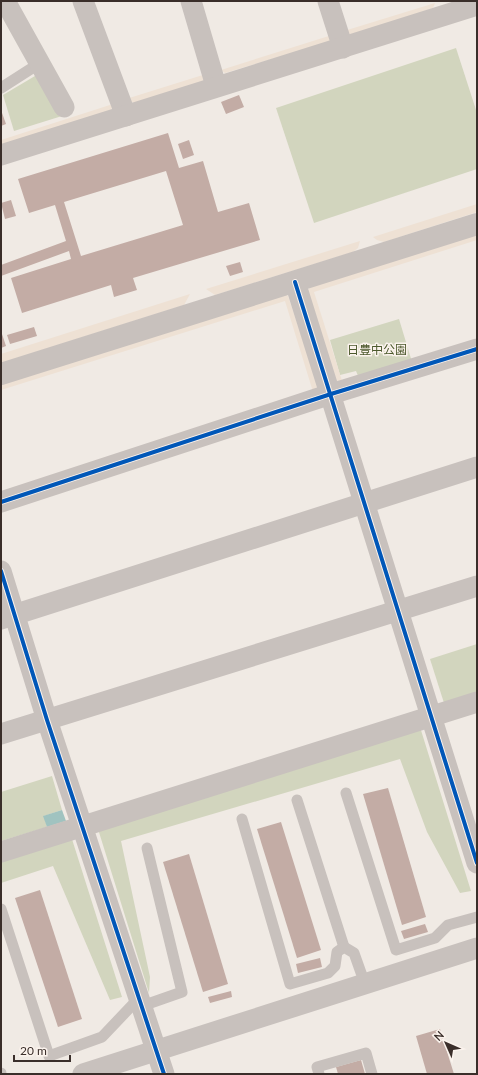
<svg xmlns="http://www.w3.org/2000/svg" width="478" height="1075" font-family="Lato,'Noto Sans JP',sans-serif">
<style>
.green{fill:#d2d5be}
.plaza{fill:#eee1d4}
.water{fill:#a0c3c0}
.building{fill:#c3aca5;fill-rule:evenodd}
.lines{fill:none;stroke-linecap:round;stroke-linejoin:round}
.service{stroke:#c8c1bd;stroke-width:11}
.minor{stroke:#c8c1bd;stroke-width:21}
.tertiary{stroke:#c8c1bd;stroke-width:22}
.cycleway-casing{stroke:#fbf3ed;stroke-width:6}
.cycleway{stroke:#0057b8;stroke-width:4}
.labels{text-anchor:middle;stroke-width:3;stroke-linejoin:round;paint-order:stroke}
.park-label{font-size:12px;fill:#4c592d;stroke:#fbf3ed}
</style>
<rect width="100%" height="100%" fill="#f0eae4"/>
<g class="green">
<path d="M456,48l21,65v56l-163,54 -38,-115z"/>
<path d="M40,73l22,43 -48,15 -11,-36z"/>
<path d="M399,319l13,43 -53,16 -3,-7 -16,4 -10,-35z"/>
<path d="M477,644v49l-33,10 -14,-44z"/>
<path d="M420,727l51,164 -11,2 -33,-61 -27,-73 -279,82 29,136 -1,16 -51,-164z"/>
<path d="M52,776l10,34 -18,6 3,11 -46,14v-49z"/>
<path d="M71,836l51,161 -12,3 -57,-134 -52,17v-25z"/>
</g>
<g class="plaza">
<path d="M435,3l-2,5 -81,28 -8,-5z"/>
<path d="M332,35l-3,7 -104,31 -4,-3z"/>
<path d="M206,74l-2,8 -70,21 -8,-4z"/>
<path d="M113,104l-2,7 -110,36v-7z"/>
<path d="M477,204v8l-93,30 -7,-2 -4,-3z"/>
<path d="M477,233v7l-163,52 29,92 -6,-1 -29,-93 4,-5z"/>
<path d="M360,241l-2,7 -5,4 -138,43 -9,-6z"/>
<path d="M190,294l-6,11 -183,58v-9z"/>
<path d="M286,294l2,2 30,89 -4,10 -29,-94 -284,89v-7z"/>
</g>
<path class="water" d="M62,810l4,11 -19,6 -4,-11z"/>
<g class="building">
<path d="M239,95l5,12 -18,7 -5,-12z"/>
<path d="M1,110l5,14 -5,2z"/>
<path d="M168,133l11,35 24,-7 15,51 31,-9 11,37 -127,38 4,12 -23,7 -3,-12 -89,28 -11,-35 60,-19 -2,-8 -68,25v-11l65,-24 -11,-36 -26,8 -11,-34zM166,171l17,54 -102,31 -17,-54z"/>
<path d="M189,140l5,15 -11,4 -5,-15z"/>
<path d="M11,200l5,16 -11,3 -4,-16z"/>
<path d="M240,262l3,10 -13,4 -4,-10z"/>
<path d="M34,327l3,9 -27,8 -3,-9z"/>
<path d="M1,331l5,15 -5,2z"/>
<path d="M388,788l38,129 -24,8 -39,-131z"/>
<path d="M281,822l40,128 -24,8 -40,-129z"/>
<path d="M189,854l39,130 -25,8 -40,-130z"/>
<path d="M40,890l42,129 -24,8 -43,-129z"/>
<path d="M425,924l3,8 -24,7 -3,-8z"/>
<path d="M320,958l2,9 -24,6 -2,-9z"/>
<path d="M231,991l1,6 -22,6 -2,-6z"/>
<path d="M440,1029l14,45h-27l-11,-38z"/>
<path d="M361,1060l4,14h-27l-2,-7z"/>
</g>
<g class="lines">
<g class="service">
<path d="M1,88l39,-25"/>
<path d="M346,793l50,157 39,-12 13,-13 29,-8"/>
<path d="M297,800l47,147"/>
<path d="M242,819l48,165 38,-11 7,-7 2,-14 7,-5 10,6 11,31"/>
<path d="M1,909l48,147 53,-19 37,-39"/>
<path d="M142,1006l40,-14 -35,-144"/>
<path d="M1,1073v1"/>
<path d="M319,1074l-2,-7 49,-14 6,21"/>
</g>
<g class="minor">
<path d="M5,1l59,106"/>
<path d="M83,1l43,115"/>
<path d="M191,1l25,85"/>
<path d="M328,1l15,47"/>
<path d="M1,155l476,-150"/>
<path d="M295,282l182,581"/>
<path d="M1,502l330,-108 146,-45"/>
<path d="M1,571l46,149 117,354"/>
<path d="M1,619l476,-152"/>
<path d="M1,734l476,-148"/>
<path d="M1,852l476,-150"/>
<path d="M83,1074l394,-126"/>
</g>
<path class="tertiary" d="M1,374l476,-150"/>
<defs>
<g id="cycleway">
<path d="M295,282l182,581"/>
<path d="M1,502l330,-108 146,-45"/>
<path d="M1,571l46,149 117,354"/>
</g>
</defs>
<use href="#cycleway" class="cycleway-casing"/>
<use href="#cycleway" class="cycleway"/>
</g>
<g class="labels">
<g class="park-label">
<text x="377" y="354">日豊中公園</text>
</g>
</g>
<rect width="478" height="1075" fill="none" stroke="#3a2e2a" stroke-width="4"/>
<g transform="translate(446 1043) rotate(315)" stroke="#fbf3ed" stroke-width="3" paint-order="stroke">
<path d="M0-3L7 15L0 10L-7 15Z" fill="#3a2e2a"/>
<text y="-6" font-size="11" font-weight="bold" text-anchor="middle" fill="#3a2e2a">N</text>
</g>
<path d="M14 1055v6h56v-6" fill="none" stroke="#3a2e2a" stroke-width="2"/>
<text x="20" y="1055" font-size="12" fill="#3a2e2a" stroke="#fbf3ed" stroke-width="3" paint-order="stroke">20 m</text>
</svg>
